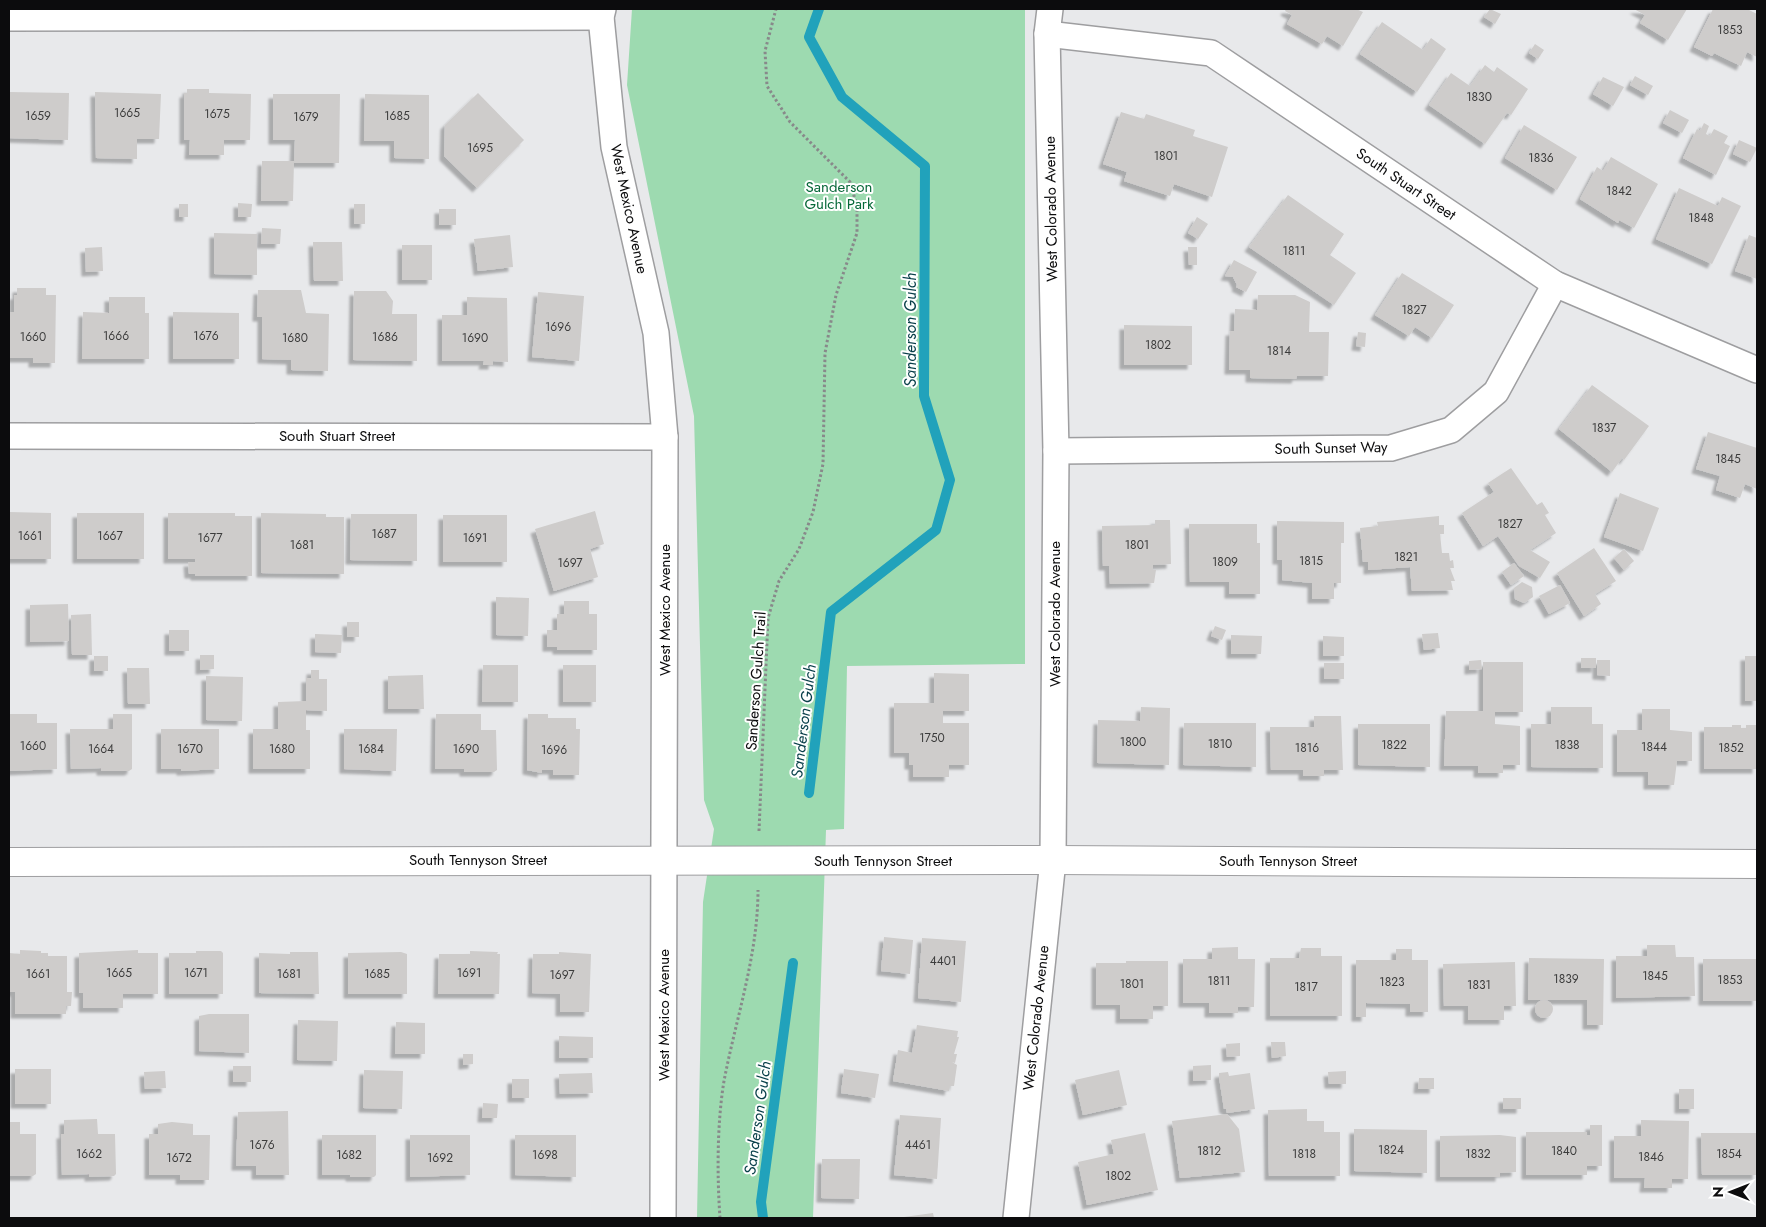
<svg xmlns="http://www.w3.org/2000/svg" width="1766" height="1227" font-family="Jost,sans-serif">
<style>
.green{fill:#9ddab0}
.lines{fill:none;stroke-linecap:round;stroke-linejoin:round}
.stream{stroke:#21a2bb;stroke-width:10}
.building{fill:#cecccb;filter:url(#shadow)}
.street-casing{stroke:#9e9ea0;stroke-width:28}
.secondary-casing{stroke:#9e9ea0;stroke-width:30}
.path{stroke:#88898a;stroke-width:3;stroke-dasharray:2.5 2.5;stroke-linecap:butt}
.street{stroke:#fff;stroke-width:25}
.secondary{stroke:#fff;stroke-width:28}
.labels{text-anchor:middle;stroke-width:4;stroke-linejoin:round;paint-order:stroke}
.number-label{font-size:12px;fill:#3c3c3c}
.street-label{font-size:15px;fill:#0c0c0d;stroke:#fff}
.park-label{font-size:15px;fill:#076839;stroke:#fff}
.water-label{font-size:16px;font-style:italic;fill:#083f49;stroke:#fff}
</style>
<defs>
<filter id="shadow"><feDropShadow dx="-4.5" dy="4.5" stdDeviation="1" flood-color="#0004"/></filter>
</defs>
<rect width="100%" height="100%" fill="#e8e9eb"/>
<path class="green" d="M632,9h393v655l-178,2 -3,163 -18,1 -13,388h-116l6,-316 11,-73 -10,-29 -10,-384 -67,-331z"/>
<g class="lines">
<g class="stream">
<path d="M809,793l22,-181 105,-82 14,-50 -26,-84 1,-230 -83,-69 -33,-60 10,-28"/>
<path d="M763,1218l-2,-16 32,-239"/>
</g>
</g>
<g class="building">
<path d="M1286,9h70l7,3 -20,34 -16,-10 -5,8 -35,-20 5,-9 -7,-4z"/>
<path d="M1490,9l11,5 -6,10 -11,-7z"/>
<path d="M1634,9h53l-19,31 -28,-17 5,-8z"/>
<path d="M1713,9h34l10,5v43l-10,-5 -6,14 -27,-13 -2,3 -18,-9z"/>
<path d="M1382,22l41,28 8,-12 15,11 -29,43 -57,-38z"/>
<path d="M1535,44l9,6 -6,9 -9,-6z"/>
<path d="M1485,65l9,7 3,-5 31,22 -17,26 -4,-2 -22,31 -56,-39 22,-32 19,13z"/>
<path d="M1635,76l18,10 -5,9 -18,-10z"/>
<path d="M1603,77l21,10 -11,19 -20,-12z"/>
<path d="M187,89h22v4l42,1 -1,46h-26v15h-35l1,-15h-6v-47h3z"/>
<path d="M9,92l60,1 -1,47 -59,-2z"/>
<path d="M95,92l66,2 -2,45h-22v20l-41,-1z"/>
<path d="M478,93l46,47 -47,48 -33,-32 1,-31z"/>
<path d="M273,94h67l-1,69h-45l1,-23h-22z"/>
<path d="M365,94l64,1v64l-35,-1v-17h-30z"/>
<path d="M1670,110l19,10 -7,13 -19,-10z"/>
<path d="M1121,112l23,7 2,-5 49,16 -2,6 35,11 -16,50 -38,-13 -4,12 -46,-15 3,-9 -24,-8z"/>
<path d="M1704,123l5,3 -3,8 4,2 4,-7 14,7 -4,7 6,3 -14,29 -33,-17 14,-29 3,2z"/>
<path d="M1524,125l53,32 -20,33 -52,-32z"/>
<path d="M1739,140l18,8 -7,14 -17,-8z"/>
<path d="M1611,157l47,27 -24,44 -15,-8 -1,3 -38,-24 17,-32 6,4z"/>
<path d="M262,161h32l-1,40h-32z"/>
<path d="M1679,188l39,18 4,-9 19,9 -29,58 -56,-25z"/>
<path d="M1288,195l56,39 -14,21 26,18 -22,32 -85,-58z"/>
<path d="M238,203l14,1 -1,13h-13z"/>
<rect x="179" y="204" width="9" height="13"/>
<rect x="354" y="204" width="11" height="20"/>
<rect x="439" y="209" width="17" height="16"/>
<path d="M1197,217l11,7 -10,15 -10,-6z"/>
<path d="M262,228l19,1 -1,15h-19z"/>
<path d="M214,233l43,1v41l-43,-1z"/>
<path d="M510,235l3,32 -35,4 -4,-32z"/>
<path d="M1749,235l8,3v41l-22,-8z"/>
<path d="M313,242h29l1,39h-29z"/>
<rect x="402" y="245" width="30" height="35"/>
<path d="M102,247l1,24 -17,1 -1,-24z"/>
<path d="M1188,247h9v18h-8z"/>
<path d="M1234,260l23,12 -11,20 -10,-5 1,-2 -4,-8 -8,-1z"/>
<path d="M1402,273l52,32 -22,33 -17,-11 -6,9 -34,-21z"/>
<path d="M17,288h29v7h10l-1,68h-22v-5h-24v-46h5v-17h3z"/>
<path d="M258,290h43l5,23 23,1 -1,57 -37,-1v-10l-29,-1v-42h-5z"/>
<path d="M354,291h32l7,10 -1,13h25v47l-64,-1z"/>
<path d="M538,292l46,4 -5,65 -47,-4z"/>
<path d="M1258,295h37l15,7 -1,30h20l-1,44h-31l-1,3 -46,-1v-8h-21l1,-39h4l1,-22 22,1z"/>
<path d="M109,297h36v16h4v46h-67l1,-47 26,1z"/>
<path d="M467,297l40,1 1,64 -15,-1v4h-10l1,-4h-42v-46h25z"/>
<path d="M173,312l66,1v46h-66z"/>
<path d="M1124,325l68,1v39h-68z"/>
<path d="M1358,332l8,1 -1,14 -9,-1z"/>
<path d="M1592,385l57,41 -25,34 -2,-2 -10,14 -53,-43z"/>
<path d="M1708,432l49,16v41l-12,-5 -5,14 -24,-8 4,-14 -24,-7z"/>
<path d="M1511,468l26,37 5,-3 7,11 -4,2 11,18 -26,17 20,12 -10,16 -21,-12 -21,-30 -15,10 -21,-33 32,-21 -6,-9z"/>
<path d="M1620,493l39,15 -16,43 -39,-14z"/>
<path d="M595,511l9,33 -14,5 8,28 -44,14 -19,-62z"/>
<path d="M9,512l42,1v46h-42z"/>
<rect x="77" y="513" width="67" height="46"/>
<path d="M168,513h67v3h17v60h-57v-2h-6l-1,-12h7v-3h-27z"/>
<path d="M261,513l65,1v3h18v57l-83,-1z"/>
<path d="M351,514h66v47l-67,-1z"/>
<rect x="443" y="515" width="64" height="47"/>
<path d="M1439,516v9h5v9h-4l2,19h7l1,8 3,-1 1,8h-4l5,13h-4l2,9 -41,1 -2,-24 -42,3v-8h-5l-3,-34 18,-2 -1,-4z"/>
<path d="M1155,520h15l1,44 -18,1v5h3l-2,13 -44,1 -1,-18h-6l-1,-40 53,-1z"/>
<path d="M1277,521l67,1v21h-3v40h-7v16h-22v-16l-30,-3v-20h-5z"/>
<path d="M1189,524h68v19h3v51h-31v-12h-39z"/>
<path d="M1594,548l22,33 -21,13 6,10 -17,12 -27,-43z"/>
<path d="M1624,549l10,12 -10,9 -10,-12z"/>
<path d="M1514,563l10,13 -13,9 -9,-13z"/>
<path d="M1522,582l10,5 1,10 -9,6 -9,-4 -1,-11z"/>
<path d="M1560,585l10,18 -21,11 -10,-18z"/>
<path d="M496,597l33,1 -1,38 -32,-1z"/>
<path d="M564,601h25v13h8v36h-40v-3h-10v-17h10v-16h7z"/>
<path d="M68,604l1,37 -39,1v-37z"/>
<path d="M91,614l1,41h-20l-1,-40z"/>
<rect x="347" y="622" width="12" height="15"/>
<path d="M1215,626l11,4 -4,10 -11,-4z"/>
<rect x="169" y="630" width="20" height="21"/>
<path d="M1438,633l2,15 -16,2 -2,-16z"/>
<path d="M315,634l27,1 -1,18 -26,-1z"/>
<path d="M1231,635l31,1 -1,18h-30z"/>
<path d="M1323,636l21,1v19h-21z"/>
<path d="M200,655h14v14l-14,1z"/>
<rect x="94" y="656" width="14" height="15"/>
<rect x="1745" y="656" width="12" height="45"/>
<rect x="1581" y="658" width="15" height="10"/>
<path d="M1481,660l1,9 -13,1v-9z"/>
<path d="M1597,660h13v16l-13,-1z"/>
<path d="M1483,662h40v50h-28v12l25,2v39h-17v8h-25v-7h-34l2,-55h37z"/>
<rect x="1324" y="663" width="20" height="16"/>
<path d="M483,665h35v37h-36z"/>
<rect x="563" y="665" width="33" height="37"/>
<path d="M127,668h22l1,36h-22z"/>
<path d="M311,670h8v9h8v32l-21,-1v20h4v39h-57v-40h25v-27l28,-1v-23h5z"/>
<path d="M934,673l35,1v37h-26v12h26v42h-20v12h-36v-12h-4v-12h-15v-50h40z"/>
<path d="M423,675l1,34h-36v-33z"/>
<path d="M206,676l37,1 -1,44 -36,-1z"/>
<path d="M1141,707l29,1 -1,57 -72,-2 1,-43 42,1z"/>
<path d="M1551,707h41v17h11v44l-72,-1v-43h20z"/>
<path d="M1642,709h28v21l22,2v29h-15l-3,24h-26v-13h-31v-42h25z"/>
<path d="M9,714h28v9h20v46l-48,2z"/>
<path d="M113,714h19v55l-3,2h-28v-3l-30,1 -1,-40h43z"/>
<path d="M436,714h45v16h15l1,40 -3,2h-30v-3h-29z"/>
<path d="M528,714h20v4h28v11h4l-1,46h-26v-5h-11v3l-15,-3z"/>
<path d="M1314,716h27l2,54h-19v6h-21v-6h-32l-1,-43h44z"/>
<path d="M1184,723h72v44l-73,-2z"/>
<path d="M1358,724h72v43l-72,-2z"/>
<path d="M1732,725h9v3h5v-3h10l1,44h-53v-42h28z"/>
<path d="M161,729h58v40l-38,2v-2h-20z"/>
<path d="M344,729h53l-1,42 -52,-2z"/>
<path d="M884,937l29,3 -3,34 -29,-3z"/>
<path d="M922,938l44,3 -5,61 -43,-4z"/>
<path d="M1647,945h28l1,12h18l1,39 -79,2v-42h31z"/>
<path d="M1238,947v12h17l-1,48h-16v6h-29v-10h-26v-44h29v-11z"/>
<path d="M1301,948h20v8h21v60h-72v-58h29z"/>
<path d="M1396,949h16v11h16v52h-18v-8l-44,-1v14h-10v-57h40z"/>
<path d="M20,950l21,1v2h7v3h19v36h5l-1,14h-5v8h-51v-22h-6v-39l11,1z"/>
<path d="M138,950v3h20v41h-35v14h-40v-15h-4v-40z"/>
<path d="M196,951h25l2,2v41h-54v-41h27z"/>
<path d="M470,951l28,1 -1,2h3l-1,40h-61l1,-40h31z"/>
<path d="M290,952h28l1,42 -60,-1v-40l31,1z"/>
<path d="M401,952l6,2v40h-59v-41z"/>
<path d="M559,952l32,2 -2,58h-29v-18l-28,-1 1,-39h26z"/>
<path d="M1529,958l75,1 -1,66h-16v-25h-59z"/>
<rect x="1703" y="959" width="54" height="42"/>
<path d="M1126,961h42v45h-15v13h-33v-14h-24v-42h30z"/>
<path d="M1515,962l1,44h-12v14h-36v-14h-24l-1,-42z"/>
<circle cx="1544" cy="1009" r="9"/>
<path d="M209,1014h40v39l-50,-2v-35z"/>
<path d="M298,1020l40,1 -1,40 -40,-1z"/>
<path d="M396,1022l29,1v31h-30z"/>
<path d="M917,1025l41,6 -1,6h2l-5,17h3l-2,9 -3,-1 5,3 -3,21h-4l-1,5 -56,-10 5,-31 14,3z"/>
<path d="M559,1036l34,1v21h-34z"/>
<path d="M1271,1042h14l1,14 -14,2z"/>
<path d="M1240,1043v13l-13,1 -1,-13z"/>
<path d="M463,1054h10v10l-10,1z"/>
<path d="M1211,1065v15l-18,1v-15z"/>
<rect x="233" y="1066" width="18" height="16"/>
<rect x="15" y="1069" width="36" height="35"/>
<path d="M844,1069l35,5 -4,24 -34,-5z"/>
<path d="M364,1070l39,1 -1,38 -39,-1z"/>
<path d="M1119,1070l8,35 -44,10 -8,-35z"/>
<path d="M165,1071l1,17 -21,1 -1,-17z"/>
<path d="M1346,1071v13h-17l-1,-12z"/>
<path d="M1228,1072l1,4 21,-3 5,36 -28,4 -1,-4h-2l-5,-32v-4z"/>
<path d="M592,1073l1,20 -33,1 -1,-20z"/>
<path d="M1419,1078h15v11h-16z"/>
<rect x="512" y="1079" width="17" height="19"/>
<rect x="1679" y="1089" width="15" height="20"/>
<rect x="1503" y="1098" width="18" height="11"/>
<path d="M483,1103l15,1 -1,14h-15z"/>
<path d="M1307,1109v12h17v11h16v44h-71l-1,-66z"/>
<path d="M288,1111l1,64h-33v-9h-20l2,-54z"/>
<path d="M1227,1114l12,15 6,43 -65,6 -8,-57z"/>
<path d="M900,1115l41,3 -4,61 -43,-4z"/>
<path d="M97,1119l1,15h17l1,40 -2,2 -25,1v-3l-27,1 -1,-41h3v-14z"/>
<path d="M1641,1120l48,1 -1,58h-16v9h-28l1,-10h-31v-42h27z"/>
<path d="M9,1122h11v12h16v40l-3,2h-24z"/>
<path d="M172,1122l21,2v11h17l-1,45h-29v-5h-31v-41h9v-10z"/>
<path d="M1590,1125h12v41h-15v9h-61v-43h61v3h3z"/>
<path d="M1354,1129l73,1v43l-73,-2z"/>
<path d="M1145,1133l13,57 -71,15 -9,-43 36,-8 -3,-14z"/>
<path d="M1701,1133h56v42h-55z"/>
<path d="M322,1135h54v40l-2,2h-24v-2h-28z"/>
<path d="M410,1135h60v40l-60,2z"/>
<path d="M515,1135h61v42l-61,-2z"/>
<path d="M1500,1135l16,2v35l-16,1v4h-60v-41z"/>
<path d="M822,1159h38l-1,40 -38,-1z"/>
<path d="M933,1213l1,5h-30v-1z"/>
</g>
<g class="lines">
<defs>
<g id="street">
<path d="M603,9l-2,8 13,130 42,186 9,104 -2,781"/>
<path d="M9,18l592,-1"/>
<path d="M1047,34l164,19 344,231 202,86"/>
<path d="M9,436l656,1"/>
<path d="M1056,451l335,-3 60,-18 45,-38 59,-108"/>
<path d="M1016,1218l37,-358 3,-409 -9,-417 3,-25"/>
</g>
<path id="secondary" d="M9,862l1044,-2 704,4"/>
</defs>
<use href="#street" class="street-casing"/>
<use href="#secondary" class="secondary-casing"/>
<g class="path">
<path d="M759,831l9,-213 11,-37 20,-32 14,-37 10,-48 2,-111 11,-58 21,-62v-27l-7,-24 -60,-60 -23,-36 -2,-35 11,-42"/>
<path d="M720,1218c-3,-42 -3,-95 4,-137 12,-63 34,-126 34,-191"/>
</g>
<use href="#street" class="street"/>
<use href="#secondary" class="secondary"/>
</g>
<g class="labels">
<g class="number-label">
<text x="1730" y="34">1853</text>
<text x="1479" y="101">1830</text>
<text x="127" y="117">1665</text>
<text x="217" y="118">1675</text>
<text x="38" y="120">1659</text>
<text x="397" y="120">1685</text>
<text x="306" y="121">1679</text>
<text x="480" y="152">1695</text>
<text x="1166" y="160">1801</text>
<text x="1541" y="162">1836</text>
<text x="1619" y="195">1842</text>
<text x="1701" y="222">1848</text>
<text x="1294" y="255">1811</text>
<text x="1414" y="314">1827</text>
<text x="558" y="331">1696</text>
<text x="116" y="340">1666</text>
<text x="206" y="340">1676</text>
<text x="33" y="341">1660</text>
<text x="385" y="341">1686</text>
<text x="295" y="342">1680</text>
<text x="475" y="342">1690</text>
<text x="1158" y="349">1802</text>
<text x="1279" y="355">1814</text>
<text x="1604" y="432">1837</text>
<text x="1728" y="463">1845</text>
<text x="1510" y="528">1827</text>
<text x="384" y="538">1687</text>
<text x="30" y="540">1661</text>
<text x="110" y="540">1667</text>
<text x="210" y="542">1677</text>
<text x="475" y="542">1691</text>
<text x="302" y="549">1681</text>
<text x="1137" y="549">1801</text>
<text x="1406" y="561">1821</text>
<text x="1311" y="565">1815</text>
<text x="1225" y="566">1809</text>
<text x="570" y="567">1697</text>
<text x="932" y="742">1750</text>
<text x="1133" y="746">1800</text>
<text x="1220" y="748">1810</text>
<text x="1394" y="749">1822</text>
<text x="1567" y="749">1838</text>
<text x="33" y="750">1660</text>
<text x="1654" y="751">1844</text>
<text x="1307" y="752">1816</text>
<text x="1731" y="752">1852</text>
<text x="101" y="753">1664</text>
<text x="190" y="753">1670</text>
<text x="282" y="753">1680</text>
<text x="371" y="753">1684</text>
<text x="466" y="753">1690</text>
<text x="554" y="754">1696</text>
<text x="943" y="965">4401</text>
<text x="119" y="977">1665</text>
<text x="196" y="977">1671</text>
<text x="469" y="977">1691</text>
<text x="38" y="978">1661</text>
<text x="289" y="978">1681</text>
<text x="377" y="978">1685</text>
<text x="562" y="979">1697</text>
<text x="1655" y="980">1845</text>
<text x="1566" y="983">1839</text>
<text x="1730" y="984">1853</text>
<text x="1219" y="985">1811</text>
<text x="1392" y="986">1823</text>
<text x="1132" y="988">1801</text>
<text x="1479" y="989">1831</text>
<text x="1306" y="991">1817</text>
<text x="262" y="1149">1676</text>
<text x="918" y="1149">4461</text>
<text x="1391" y="1154">1824</text>
<text x="1209" y="1155">1812</text>
<text x="1564" y="1155">1840</text>
<text x="89" y="1158">1662</text>
<text x="1304" y="1158">1818</text>
<text x="1478" y="1158">1832</text>
<text x="1729" y="1158">1854</text>
<text x="349" y="1159">1682</text>
<text x="545" y="1159">1698</text>
<text x="1651" y="1161">1846</text>
<text x="179" y="1162">1672</text>
<text x="440" y="1162">1692</text>
<text x="1118" y="1180">1802</text>
</g>
<g class="street-label">
<text transform="translate(1406 184) rotate(34)" y="5">South Stuart Street</text>
<text transform="translate(629 209) rotate(78)" y="5">West Mexico Avenue</text>
<text transform="translate(1051 209) rotate(-91)" y="5">West Colorado Avenue</text>
<text x="337" y="441">South Stuart Street</text>
<text transform="translate(1331 448) rotate(-1)" y="5">South Sunset Way</text>
<text transform="translate(665 610) rotate(-90)" y="5">West Mexico Avenue</text>
<text transform="translate(1055 614) rotate(-90)" y="5">West Colorado Avenue</text>
<text transform="translate(756 681) rotate(-86)" y="5">Sanderson Gulch Trail</text>
<text x="478" y="865">South Tennyson Street</text>
<text x="883" y="866">South Tennyson Street</text>
<text x="1288" y="866">South Tennyson Street</text>
<text transform="translate(664 1015) rotate(-90)" y="5">West Mexico Avenue</text>
<text transform="translate(1036 1018) rotate(-84)" y="5">West Colorado Avenue</text>
</g>
<g class="park-label">
<text x="839" y="192">Sanderson<tspan x="839" dy="17">Gulch Park</tspan></text>
</g>
<g class="water-label">
<text transform="translate(910 330) rotate(-90)" y="6">Sanderson Gulch</text>
<text transform="translate(803 721) rotate(-83)" y="6">Sanderson Gulch</text>
<text transform="translate(757 1118) rotate(-82)" y="6">Sanderson Gulch</text>
</g>
</g>
<rect width="1766" height="1227" fill="none" stroke="#0c0c0d" stroke-width="20"/>
<g transform="translate(1731 1192) rotate(270)" stroke="#ffffff" stroke-width="4" paint-order="stroke">
<path d="M0-4L9 19L0 12L-9 19Z" fill="#0c0c0d"/>
<text y="-8" font-size="14" font-weight="bold" text-anchor="middle" fill="#0c0c0d">N</text>
</g>
</svg>
